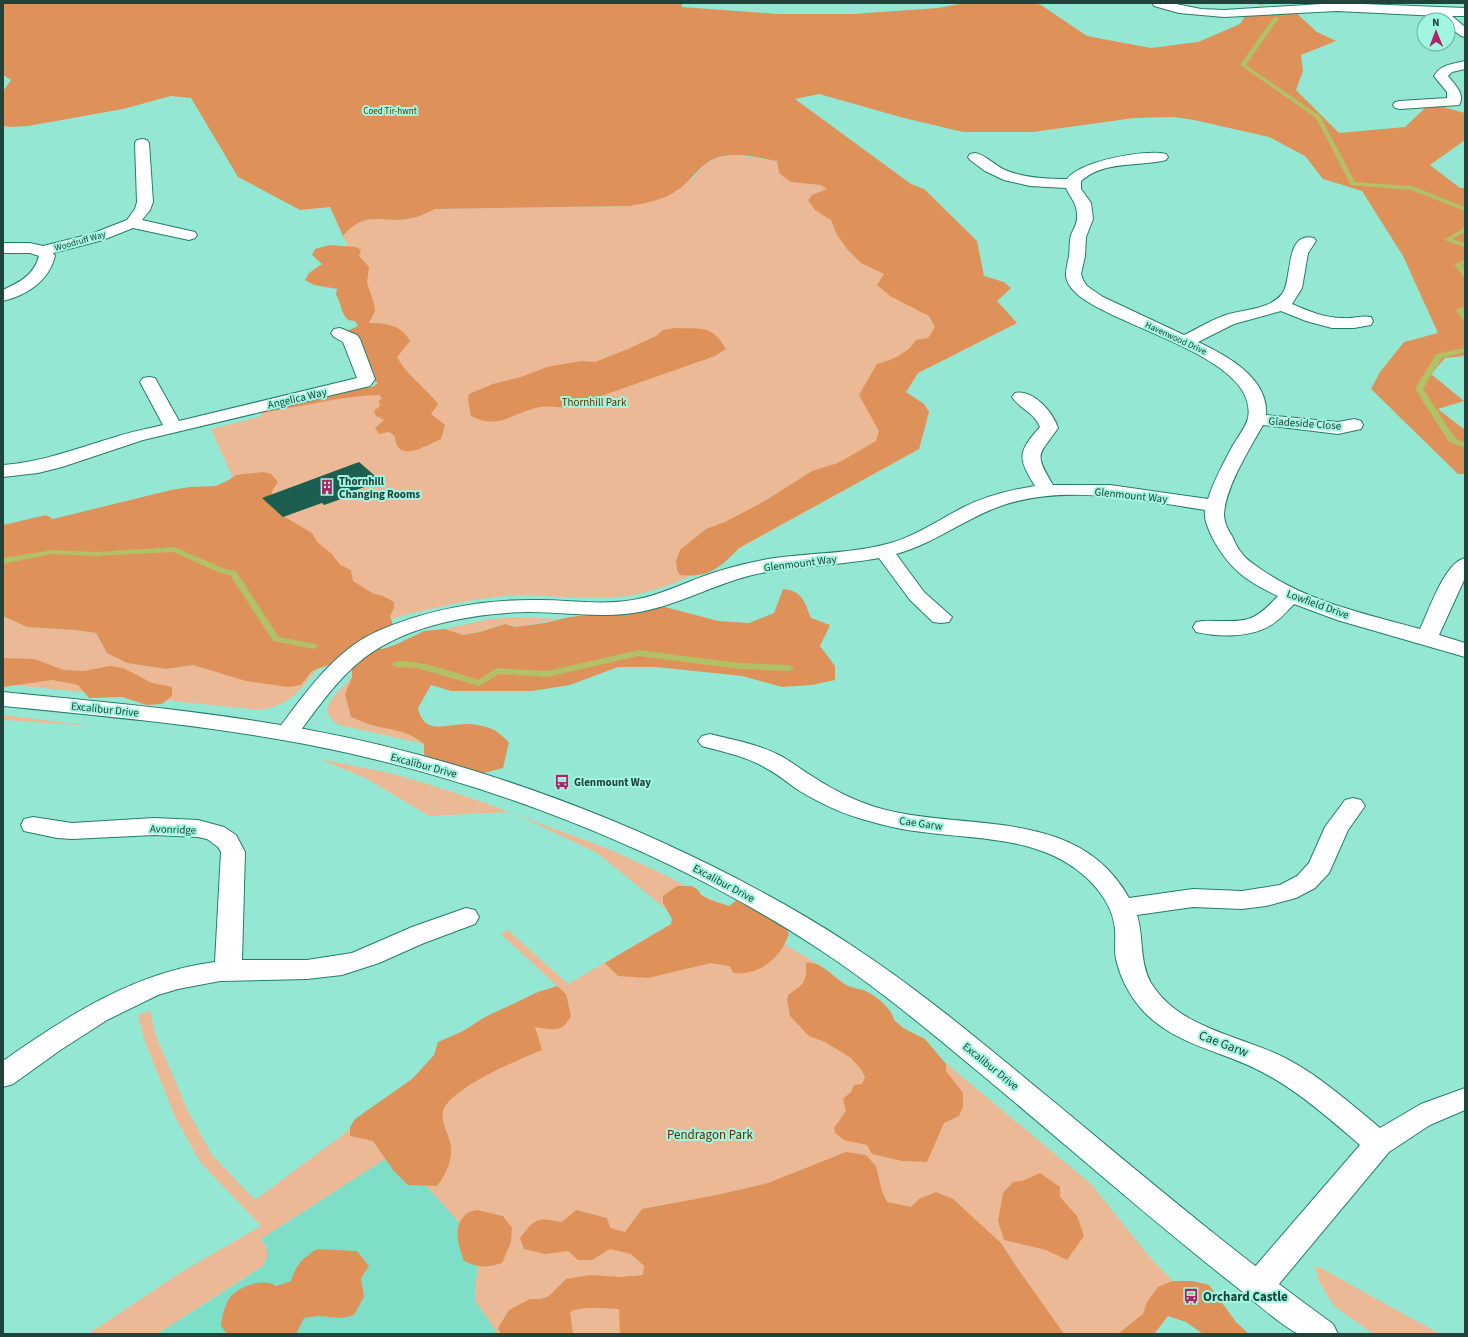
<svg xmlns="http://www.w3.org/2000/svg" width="1468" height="1337" font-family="'Source Sans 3',sans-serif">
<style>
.built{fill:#7fdec7}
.green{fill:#ebb996}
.forest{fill:#de9259}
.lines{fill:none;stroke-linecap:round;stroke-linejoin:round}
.stream{fill:#b2c066;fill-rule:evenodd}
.building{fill:#1c5f51}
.street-casing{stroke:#247d6b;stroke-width:2}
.secondary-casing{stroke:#247d6b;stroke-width:2}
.street{fill:#fff;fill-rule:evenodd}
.secondary{fill:#fff;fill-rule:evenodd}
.labels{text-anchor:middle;stroke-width:4;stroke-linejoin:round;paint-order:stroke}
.far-park-label{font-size:9px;fill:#613001;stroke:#a1f6e1}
.far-street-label{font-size:9px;fill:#20433b;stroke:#a1f6e1}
.street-label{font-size:11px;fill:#20433b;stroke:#a1f6e1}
.park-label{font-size:11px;fill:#613001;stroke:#a1f6e1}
.poi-label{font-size:11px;font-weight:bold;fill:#20433b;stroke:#a1f6e1;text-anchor:start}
.near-street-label{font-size:13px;fill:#20433b;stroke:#a1f6e1}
.near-park-label{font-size:13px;fill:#613001;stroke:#a1f6e1}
.near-poi-label{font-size:13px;font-weight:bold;fill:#20433b;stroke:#a1f6e1;text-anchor:start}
</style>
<rect width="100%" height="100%" fill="#94e8d3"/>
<path class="built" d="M396,1152l60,67 15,18 7,22 -3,37 1,6 22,32h-341l95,-60 15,-27 -6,-8z"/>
<g class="green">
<path d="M732,155l19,2 160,27 13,5 53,52 4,27 5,13 11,20 20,22 -99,50 -12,19 18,12 5,8 -10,37 -237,131c-27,11 -54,18 -83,18 -32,1 -63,-5 -94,-2 -43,4 -84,15 -126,26l-143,-137 -25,-56 51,-13 -2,-4 123,-28 -46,-136 11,-1 -5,-11c24,-28 40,-11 69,-18 8,-1 16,-6 23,-9l194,-3 36,-9 28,-19 12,-14 13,-7z"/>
<path d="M3,616l24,11 48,3 21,3 11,20 20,10 39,6 27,-4 23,6 85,14 11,-14 5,-2c-18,23 -27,36 -57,41l-257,-26z"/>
<path d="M512,617l49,2 -46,8 -10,-3 -25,8 -18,3 -17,-6 40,-9z"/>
<path d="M352,677l-7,17 28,32 27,4 16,7 8,7 -85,-19c-4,-3 -9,-6 -11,-12 -3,-13 17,-27 24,-36z"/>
<path d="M3,715l89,11 -89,-6z"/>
<path d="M320,759l74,15 56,17 41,14 120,45 56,26 44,24 108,65 75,55 197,164 57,71 37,39 -31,40h-656l-22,-32 -1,-6 3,-37 -7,-22 -15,-18 -60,-67 -135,87c8,12 8,14 2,27l-106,68h-69l95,-63 78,-45 -61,-64 -25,-45 -31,-78 -6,-24 12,-4 6,25 32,75 24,44 43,45 101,-75 204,-136 -59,-55 7,-4 60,54 103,-60 22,10 -27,-25 -69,-56 -86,-41 -82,4 -62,-37z"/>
<path d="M1315,1265l125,69h-67l-39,-28 -15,-24z"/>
</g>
<g class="forest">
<path d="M3,3h679v4l96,7h75l85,-6 27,-5h67l9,2 46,31 64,12 47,-6 42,-18 5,-8 49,-5 23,21 19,9 -35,14 2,16 -7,19 43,43 66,-6 21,-20h17l22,6v27l-35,25 30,23h5v168l-20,2 -14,16 33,27 -26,8 27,21v44h-7l-87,-85 9,-17 24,-30 34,-9 -35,-77 -41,-65 -39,-12 -18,-23 -36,-19 -75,-17 -20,-3 -40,1 -101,14h-70l-59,-14 -85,-24 -24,5 116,85 13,5 53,52 7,35 20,6 7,6 -14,13 20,22 -99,50 -12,19 18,12 5,8 -10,37 -180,99c-19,20 -30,30 -59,27l-3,-5 -1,-9 4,-11 26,-21 19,-7 40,-21 47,-30 26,-8 38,-22 3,-10 -20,-36 18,-31c16,-5 29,-9 39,-24l12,-2 7,-11 -6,-11 -39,-20 -13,-11 7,-11 -23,-11 -14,-14 -10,-14 -6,-15 -16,-10 -7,-10 4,-5 15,-6 -6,-4 -30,-3 -12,-9 -2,-12c-18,-3 -40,-9 -58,-4 -17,4 -27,23 -40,32 -15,11 -32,14 -50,17l-194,3c-7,3 -15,8 -23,9 -29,7 -45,-10 -69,18l-13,-29 -30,3 -62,-33 -47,-79 -20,-2 -48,13 -95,17 -18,1 -7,-1v-35l8,-11 -8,-5z"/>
<path d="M329,245l27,2 5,3 -2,6 10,11 -2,16 7,20 1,8 -6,12c17,0 33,2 41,18l-13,16c10,19 28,30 41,47l-7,10 14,11 -4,14c-14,6 -45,26 -46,-3l-6,-4 -10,2 -4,-6 9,-8 -8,-4 -2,-5 6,-5 -1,-5 3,-3 -3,-3c-40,1 -78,12 -118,18l-2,-2 97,-22 17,-2 5,-4 -16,-9 -15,-43 11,-5 -3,-5 -7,-1c-8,-8 -6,-16 -12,-25l1,-6 -23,-4 -9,-5 4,-7 13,-9 -10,-9 3,-6z"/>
<path d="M675,328c26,1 37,-4 51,21l-11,7 -148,52c-10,-1 -21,-3 -31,0 -26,6 -37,22 -65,8l-3,-16 1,-6 24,-10 28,-7 26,-10 34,-6 14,1 33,-13 28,-13 7,-6z"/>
<path d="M264,472l7,2 7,8 -6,9 -1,9 13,13 1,4 27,16 5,9 15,12 8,11 11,5 2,11 21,13 9,2 11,6v6l-4,8 3,9 -30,21 20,3 14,-5 27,-13 21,-2 18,6 17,-3 25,-8 10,3 30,-4 25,-6 95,-10 53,14 31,2 25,-10 9,-24c20,2 21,12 28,29l19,7 -10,21 15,20v14l-23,5 -30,2 -40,-11 -86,-9h-38l-48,18 -38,6h-81l-20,-6 -13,23c6,28 28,16 49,16 7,0 18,2 25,5 6,2 12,9 17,13l-6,26 -19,5 -23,-2 -33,-9 -4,-8v-10c-15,-13 -31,-14 -49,-18 -8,-2 -16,-6 -24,-9l-6,-23 7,-17v-12l-18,-2 -22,8 -11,14 -13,2 -42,-6 -53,-16 -27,4 -39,-6 -20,-10 -11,-20 -21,-3 -48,-3 -24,-11v-91l43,-10 7,4 118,-29 19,-3 26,-1 13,-6 7,-5z"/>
<path d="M3,658l31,1 30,11 20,1 26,-5 13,2 29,15 20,4v9l-10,8 -15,1 -25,-8 -33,1 -11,-13 -26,-5 -49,7z"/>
<path d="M677,886h15l6,4 3,5 10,5 18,6 8,-6 48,25 4,9c-8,24 -30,42 -55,39l-5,-7 -18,-3 -63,15 -30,-2 -13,-13 66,-39 1,-5 -9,-16v-7z"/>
<path d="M806,963c16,-3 29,17 42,23 5,2 11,3 15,4 11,4 29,18 31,30l9,8 22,11 21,25v7l17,22v14l-4,9 -15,7 -17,39 -25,-1 -30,-7 -5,-9 -23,-5 -9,-7 -1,-5 12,-17 -3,-12 8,-7 3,-7 8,-1 3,-7 -4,-8 -10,-11 -26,-16 -16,-6 -19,-20 -3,-16 1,-5c16,-12 19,-11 18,-32z"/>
<path d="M557,986l9,8 5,22c-9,18 -19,13 -36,11l7,23c-22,9 -92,38 -99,61 -3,12 7,24 8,36 1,16 -5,26 -14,39l-29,-1 -15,-15 -20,-29 -23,-5v-9l5,-8 57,-40 22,-24 4,-13 25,-11 22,-14 53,-25z"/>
<path d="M846,1152l20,3 10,11 6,25 5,11 24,5 8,-8 17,-7 17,7 48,44 15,23 48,68h-444l-1,-25c-16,0 -34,-4 -49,3l3,22h-72l-3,-6 11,-18 21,-11h11l8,-3 17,-17 24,-4 31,2 22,-2 1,-9 -13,-12 -21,-5 -18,11h-14l-10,-9 -23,3 -21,-5 -4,-11c16,-20 16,-21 42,-16l14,-12 31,8 3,10 15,4 17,-23 75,-14 51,-12z"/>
<path d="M1040,1173l20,14v10l17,19 7,20 -17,24 -21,-10 -42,-10 -6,-19 5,-28 10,-11 12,-2z"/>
<path d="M477,1210l26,6 9,12 -1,14 -9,21c-16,5 -22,5 -38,-2 -5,-14 -12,-34 1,-46 2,-3 8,-4 12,-5z"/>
<path d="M317,1249l40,2 12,15 -8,12 3,19 -10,18 -12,3 -24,-2 -14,2 -8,16h-69l-6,-8c1,-9 3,-19 8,-27 7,-12 36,-22 47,-13l15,-5c6,-18 11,-22 26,-32z"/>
<path d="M1173,1281h20l16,4 27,37 13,12h-46l-17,-12 -18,-6 -14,18h-36l25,-20 4,-12 11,-15z"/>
</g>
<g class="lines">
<g class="stream">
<path d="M1257,3h6l1,1 -3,2z"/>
<path d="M1274,17l5,1 -33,47 74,51 35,66 57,4 53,21v4l-54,-21 -60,-5 -35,-67 -76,-53z"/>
<path d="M1465,227v5l-13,7 13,4v4l-21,-7z"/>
<path d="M1465,260v4l-4,1 4,5v7l-2,-1 -9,-12z"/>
<path d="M1465,306v4l-2,1 2,3v7l-2,-1 -7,-10z"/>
<path d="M1465,348v4l-23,6 -19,31 32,49 10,5v5l-16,-6 -34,-53 21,-35z"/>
<path d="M174,547l51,22 11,2 43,66 37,7 1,2 -1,2 -3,1 -40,-8 -43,-66 -10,-2 -47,-21 -78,4 -43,-2 -49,10v-6l49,-8 43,2z"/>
<path d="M639,650l100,13 51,2 4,3 -4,3 -51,-2 -100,-13 -92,21 -48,-3 -20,12 -62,-18 -22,-1 -4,-3c10,-11 72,11 87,16l19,-12 50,3z"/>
</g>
</g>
<path class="building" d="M359,462l22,19 -36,13 2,3 -23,8 -2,-2 -39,14 -21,-19z"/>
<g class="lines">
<defs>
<g id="street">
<path d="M1152,3h19l30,6 23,1 113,-7 128,5v8h-13l13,11v10l-4,-1 -13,-10v-6h-6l-3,-4 -102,-5 -113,6 -45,-4 -25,-7z"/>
<path d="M1465,61v8l-13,3 -4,4c6,8 18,18 11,29l-59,4 -5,-1 -2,-3 2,-3 5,-1 47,-3v-6l-13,-16c7,-12 19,-12 31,-15z"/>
<path d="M142,139l5,1 2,3 4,59 -3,8 -8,10 53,12 2,3 -2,3 -6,2 -56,-12 -30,12 -50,13 2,3c-6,25 -28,39 -52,45v-11c17,-8 31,-15 36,-34l-9,-3h-27v-10h27l13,3 48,-12 36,-14 8,-11 2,-7 -2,-59 2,-3z"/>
<path d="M975,153c11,2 19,12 30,17 19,8 41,9 62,9 13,-18 78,-30 99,-25l2,3 -2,3c-28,7 -61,0 -85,21v8l10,14 2,16 -7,18 -1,19 -4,18 2,6 4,6 16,11 81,38c13,-6 25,-14 39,-19 19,-7 45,-5 59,-22 11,-13 2,-64 32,-56l2,3 -8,12 -6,35 -10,16c16,7 33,14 51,14 10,1 19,-3 28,-1l2,4 -2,4 -17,3h-22l-26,-7 -25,-10 -47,13 -36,18c28,13 71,36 68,73l72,7 16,-3 7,2 2,4 -2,4 -23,5 -75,-9c-14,25 -37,61 -39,89 0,8 4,16 8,22 3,6 5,12 9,16 5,8 13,12 21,18 46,32 104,44 158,59 9,-18 24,-66 45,-71v20l-26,57 26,8v14l-128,-37 -43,-16c-7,7 -14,16 -23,21 -20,13 -53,12 -75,7l-3,-5 3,-5c10,-2 19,-1 28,-1 28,1 35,-5 54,-25 -32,-15 -49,-27 -66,-59 -4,-9 -8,-17 -7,-27 -65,-10 -144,-27 -207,-3 -35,13 -65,37 -102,47l28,38 28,25 -3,5 -8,1 -8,-1 -23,-22 -31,-42c-42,8 -85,7 -127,17 -40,10 -77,32 -119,38 -35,5 -70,-1 -105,-1 -54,1 -121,13 -164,46 -28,22 -48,52 -69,80l-8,2 -8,-2 -3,-5 3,-5c28,-37 56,-78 99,-97 50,-22 107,-32 161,-31 33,0 66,6 99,-1 22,-4 44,-15 66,-23 19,-7 39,-12 59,-16 43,-8 88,-5 131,-18 25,-8 46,-23 70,-35 22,-11 46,-17 71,-21 -17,-28 -18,-33 5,-59 -5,-14 -20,-18 -28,-30l3,-4c18,-4 38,19 43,35 -19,28 -25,24 -5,57h57l98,14c6,-19 15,-35 24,-52 5,-9 14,-20 16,-29 12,-62 -138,-91 -173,-126 -13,-13 -9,-20 -6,-36 1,-6 0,-14 2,-21 2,-5 6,-11 6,-17 1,-14 -6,-19 -11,-30l-36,-2 -26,-6 -19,-9 -15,-11 -2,-3 2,-3z"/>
<path d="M340,328l17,7 3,4 15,40 -5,7 -227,54 -81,27 -24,6 -35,4v-12c40,-3 72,-16 109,-27 17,-6 34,-9 51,-13l-23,-43 3,-4 6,-1 6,1 24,43 178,-43 -14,-36 -9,-5 -3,-4 3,-4z"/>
<path d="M710,734c23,6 48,10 69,21 13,7 24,16 36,23 18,12 39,22 60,29 86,26 202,-3 254,91l64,-9 49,2 38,-6 17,-9 12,-13 16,-36 20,-27 8,-2 8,2 4,6 -17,24 -19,43 -14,15 -19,10 -30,8 -24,3 -49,-2 -56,8c7,23 2,46 14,68 29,47 91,52 136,76 34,18 63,44 93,69l41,-24 44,-16v22l-35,15 -41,27 -120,144 -11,3 -11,-3 -5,-10 5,-10 113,-131c-33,-28 -66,-58 -106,-77 -33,-16 -71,-23 -100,-47 -19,-15 -33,-39 -38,-62 -2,-10 0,-19 -1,-29 -1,-19 -13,-37 -26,-50 -45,-44 -109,-40 -167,-48 -20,-2 -40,-7 -60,-13 -22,-6 -44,-17 -64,-29 -11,-8 -22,-17 -34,-23 -19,-11 -41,-15 -62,-21l-4,-5 4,-5z"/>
<path d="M33,817l39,6 82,-5 44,2 26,7 12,8 9,17 -3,108h65l45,-7 60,-26 54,-19 9,2 4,7 -4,7 -51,19 -45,20 -37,12 -35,4 -87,2 -42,8 -20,6 -51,25 -48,31 -46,33 -10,3v-26c64,-45 132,-89 212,-99l6,-110 -3,-5 -11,-8 -9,-2 -44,-2 -82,4 -15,-1 -33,-7 -3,-6 3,-6z"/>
</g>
<path id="secondary" d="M3,692c101,10 201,19 301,37 141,26 279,73 408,137 48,24 94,49 139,79 63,41 122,90 180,138 100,82 197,166 302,241l5,10c-12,0 -27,2 -38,0 -11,-2 -50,-36 -61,-45 -92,-72 -179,-150 -269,-224 -49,-41 -98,-81 -151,-116 -151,-99 -337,-171 -514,-205 -100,-19 -201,-28 -302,-38z"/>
</defs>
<use href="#street" class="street-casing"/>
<use href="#secondary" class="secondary-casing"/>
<use href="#street" class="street"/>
<use href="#secondary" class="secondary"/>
</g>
<defs>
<symbol id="building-bare" viewBox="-9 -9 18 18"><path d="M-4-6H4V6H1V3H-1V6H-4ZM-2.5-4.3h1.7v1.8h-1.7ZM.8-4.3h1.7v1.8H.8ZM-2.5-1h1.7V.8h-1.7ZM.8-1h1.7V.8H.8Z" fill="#ad2467" stroke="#a1f6e1" stroke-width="2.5" paint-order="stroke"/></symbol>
<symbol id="bus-bare" viewBox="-9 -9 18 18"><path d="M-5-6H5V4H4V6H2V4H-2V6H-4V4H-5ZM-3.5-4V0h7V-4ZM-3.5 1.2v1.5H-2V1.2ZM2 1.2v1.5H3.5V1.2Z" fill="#ad2467" stroke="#a1f6e1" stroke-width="2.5" paint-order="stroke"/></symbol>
</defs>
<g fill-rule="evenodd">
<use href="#building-bare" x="316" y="476" width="22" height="22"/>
<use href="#bus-bare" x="551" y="771" width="22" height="22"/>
<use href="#bus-bare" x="1180" y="1285" width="22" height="22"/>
</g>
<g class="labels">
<g class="far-park-label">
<text x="390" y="114">Coed Tir-hwnt</text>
</g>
<g class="far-street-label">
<text transform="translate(80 241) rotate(-16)" y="3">Woodruff Way</text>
<text transform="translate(1176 338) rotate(25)" y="3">Havenwood Drive</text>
</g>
<g class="street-label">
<text transform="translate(297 398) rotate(-13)" y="4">Angelica Way</text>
<text transform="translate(1305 423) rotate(4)" y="4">Gladeside Close</text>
<text transform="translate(1131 495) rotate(6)" y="4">Glenmount Way</text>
<text transform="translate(800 563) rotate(-7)" y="4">Glenmount Way</text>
<text transform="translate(1318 604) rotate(20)" y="4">Lowfield Drive</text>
<text transform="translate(105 709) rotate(6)" y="4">Excalibur Drive</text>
<text transform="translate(424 765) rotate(15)" y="4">Excalibur Drive</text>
<text transform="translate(921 823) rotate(8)" y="4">Cae Garw</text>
<text transform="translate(173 829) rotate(2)" y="4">Avonridge</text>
<text transform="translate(724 883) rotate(28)" y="4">Excalibur Drive</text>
<text transform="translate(991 1066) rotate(39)" y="4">Excalibur Drive</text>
</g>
<g class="park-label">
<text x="594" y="406">Thornhill Park</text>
</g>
<g class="poi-label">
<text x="339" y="485">Thornhill<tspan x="339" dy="13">Changing Rooms</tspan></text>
<text x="574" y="786">Glenmount Way</text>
</g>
<g class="near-street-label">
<text transform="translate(1224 1043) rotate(21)" y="5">Cae Garw</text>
</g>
<g class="near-park-label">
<text x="710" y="1139">Pendragon Park</text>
</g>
<g class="near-poi-label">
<text x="1203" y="1301">Orchard Castle</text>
</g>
</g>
<rect width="1468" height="1337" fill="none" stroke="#20433b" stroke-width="8"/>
<g transform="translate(1436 32) rotate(359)"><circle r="19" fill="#a1f6e1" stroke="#6dae9f"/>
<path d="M0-3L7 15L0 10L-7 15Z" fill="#ad2467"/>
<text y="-6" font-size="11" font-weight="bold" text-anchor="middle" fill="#20433b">N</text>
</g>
</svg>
